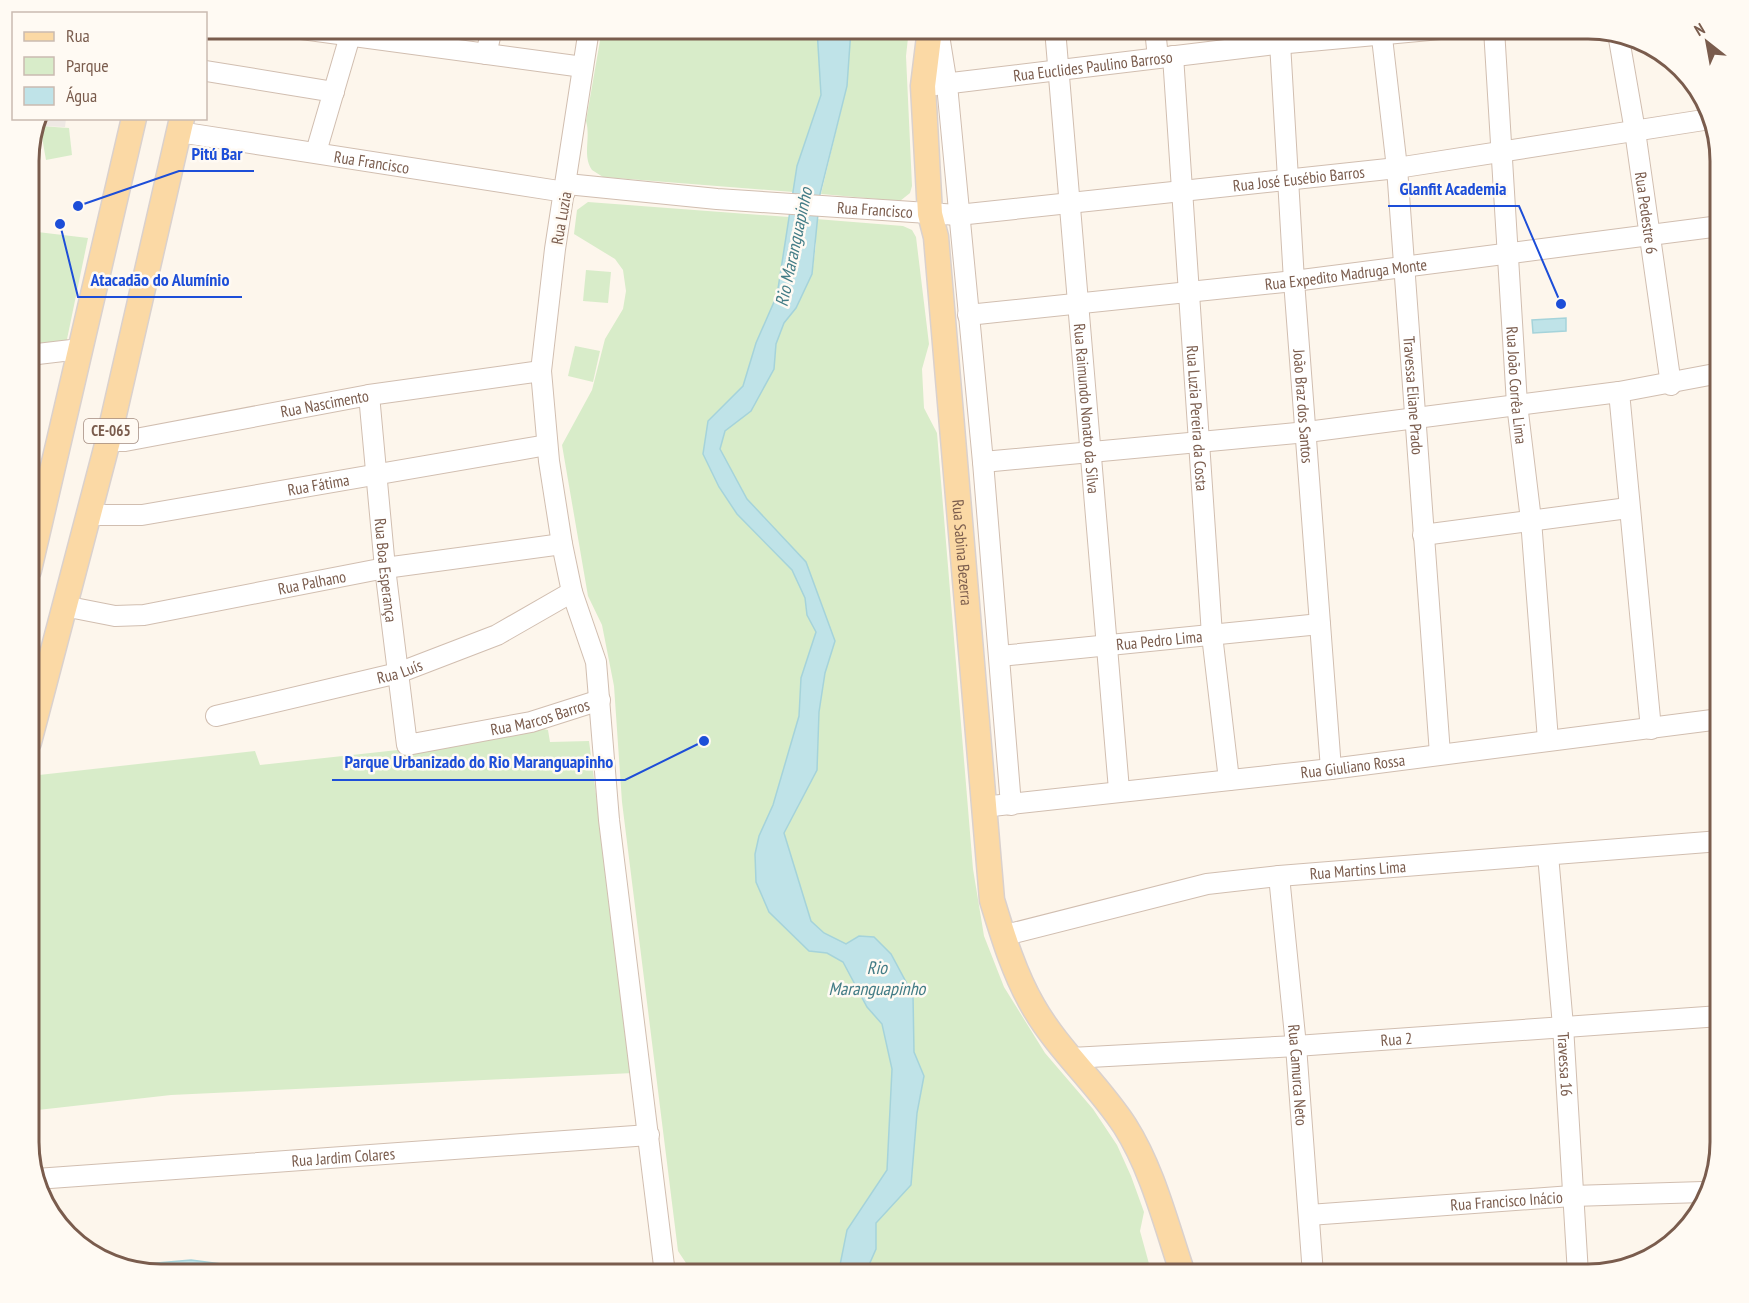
<svg xmlns="http://www.w3.org/2000/svg" width="1749" height="1303" font-family="'PT Sans Narrow',sans-serif">
<style>
.industrial{fill:#efe9e4}
.green{fill:#d8ecc9}
.water{fill:#bfe3e8;stroke:#a5d3da;stroke-width:1.5}
.lines{fill:none;stroke-linecap:round;stroke-linejoin:round}
.minor-casing{stroke:#d1beb0;stroke-width:22}
.major-casing{stroke:#dad1cd;stroke-width:27}
.minor{stroke:#fff;stroke-width:20}
.major{stroke:#fbd9a5;stroke-width:24}
.labels{text-anchor:middle;stroke-width:5;stroke-linejoin:round;paint-order:stroke}
.shield{fill:#fffaf3;stroke:#a28b7f;stroke-width:1.5}
.shield-label{font-size:15px;font-weight:bold;fill:#7a5c4d}
.street-label{font-size:16px;fill:#7a5c4d;stroke:#fffaf3}
.water-label{font-size:18px;font-style:italic;fill:#437c86;stroke:#fffaf3}
.rim{fill:none;stroke:#7a5c4d;stroke-width:3}
.leader{fill:none;stroke:#1d4ed8;stroke-width:2}
.callout-dot{fill:#1d4ed8;stroke:#fffaf3;stroke-width:2}
.callout-label{font-size:18px;text-anchor:middle;font-weight:bold;fill:#1d4ed8;stroke:#fffaf3;stroke-width:5;stroke-linejoin:round;paint-order:stroke}
</style>
<rect width="100%" height="100%" fill="#fdf6ec"/>
<path class="industrial" d="M39,119h27l-1,8 -25,-1z"/>
<g class="green">
<path d="M602,29h215l4,66 -24,71 -4,26 -190,-15 -11,-7c-10,-14 -1,-32 -6,-49z"/>
<path d="M851,29h58l-3,27 6,130 -2,7 -10,8 -79,-7 26,-108z"/>
<path d="M40,126l29,2 3,27 -26,5z"/>
<path d="M35,162l1,50h-7v-49z"/>
<path d="M588,202l201,15 -12,78 -21,48 -13,43 -35,35 -5,33 16,33 18,27 55,56 13,28 2,17 9,17 -15,46 -2,38 -26,89 -14,31 -4,18 14,58 40,39 18,2 16,9 24,45 15,17 10,45 -5,101 -40,60 -7,35 2,9h-151l-1,-5 -12,-18 -56,-449 -8,-116 -12,-61 -14,-29 -26,-151 30,-55 13,-51 18,-30 3,-18 -3,-21 -8,-11 -41,-25 3,-24z"/>
<path d="M816,219l87,7 9,4 4,7 13,107 -7,25 2,39 13,25 36,436 11,67 20,51 41,66 48,56 24,36 14,31 13,36 -4,19 11,40 4,3h-290l11,-25v-26l35,-38 6,-72 7,-37 -10,-24 -1,-57 -22,-41 -32,-18 -13,8 -22,-11 -13,-12 -27,-88 33,-63 2,-58 6,-39 10,-32 -29,-79 -59,-63 -27,-50 5,-18 26,-20 23,-42 2,-25 8,-22 12,-14 16,-34 4,-30z"/>
<path d="M29,231l59,7 -22,106 -37,4z"/>
<path d="M586,270l25,2 -3,31 -25,-2z"/>
<path d="M575,346l25,5 -7,31 -25,-6z"/>
<path d="M528,725l20,5 2,12 39,-1 44,332 -462,22 -142,16v-286l10,-50 216,-24 5,14 147,-16z"/>
</g>
<g class="water">
<path d="M817,29h34l-4,57 -27,108 -8,80 -16,34 -12,15 -8,21 -2,25 -23,42 -26,20 -5,18 27,50 59,63 29,79 -10,32 -6,39 -2,58 -33,63 27,88 13,12 22,11 13,-8 15,1 17,17 22,41 1,57 10,24 -7,37 -6,72 -35,38v26l-11,25h-23l-2,-9 7,-35 40,-60 5,-101 -10,-45 -15,-17 -24,-45 -16,-9 -18,-2 -40,-39 -13,-30 -1,-28 4,-18 14,-31 26,-89 2,-38 15,-46 -9,-17 -2,-17 -13,-28 -55,-56 -18,-27 -16,-33 5,-33 35,-35 13,-43 21,-48 20,-129 24,-71z"/>
<path d="M1566,318v13l-33,2 -1,-13z"/>
<path d="M191,1260l53,7 4,7h-87l-27,-9z"/>
</g>
<g class="lines">
<defs>
<g id="minor">
<path d="M302,29l281,38"/>
<path d="M589,29l-34,220 -14,122 8,90 13,83 10,48 24,70 13,158 56,454"/>
<path d="M938,29l9,56 36,377 28,343"/>
<path id="s1" d="M1055,29l64,761"/>
<path d="M1155,29l3,29"/>
<path id="s2" d="M1381,29l16,139 43,586"/>
<path id="s3" d="M1494,29l23,375 14,116 17,220"/>
<path id="s4" d="M1619,39l16,92 36,254"/>
<path id="s5" d="M1280,43l14,238 37,488"/>
<path d="M486,54l6,-25"/>
<path id="s6" d="M1173,56l39,579 17,145"/>
<path d="M206,71l128,21"/>
<path id="s7" d="M935,85l332,-40 173,-16"/>
<path id="s8" d="M179,132l386,60"/>
<path d="M316,152l34,-116"/>
<path id="s9" d="M567,184l150,15 241,16 439,-47 313,-49"/>
<path id="s10" d="M968,315l326,-34 426,-55"/>
<path d="M29,355l51,-6"/>
<path d="M1619,392l32,337"/>
<path id="s11" d="M369,395l16,173 22,177 124,-23 69,-22"/>
<path id="s12" d="M108,441h17l244,-46 172,-24"/>
<path d="M983,462l324,-30 312,-40 101,-19"/>
<path d="M29,485l19,-2"/>
<path id="s13" d="M89,515h53l405,-70"/>
<path d="M1423,535l205,-27"/>
<path id="s14" d="M64,606l51,10 29,-1 241,-47 177,-24"/>
<path id="s15" d="M1000,656l320,-32"/>
<path id="s16" d="M216,716l182,-43 99,-38 75,-43"/>
<path id="s17" d="M983,807l348,-38 389,-50"/>
<path id="s18" d="M1548,855l15,171 15,248"/>
<path id="s19" d="M1279,876l17,170 17,228"/>
<path id="s20" d="M1002,936l205,-52 72,-8 441,-35"/>
<path id="s21" d="M1071,1058l225,-12 424,-30"/>
<path id="s22" d="M36,1179l613,-44"/>
<path id="s23" d="M1309,1215l263,-19 131,-4"/>
</g>
<g id="major">
<path id="s24" d="M930,29l-7,57 7,128 6,23 56,663c11,36 22,73 41,106 25,44 64,77 92,120 28,44 41,99 58,148"/>
<path d="M29,570l105,-452"/>
<path d="M29,742l79,-301 74,-323"/>
</g>
</defs>
<use href="#minor" class="minor-casing"/>
<use href="#major" class="major-casing"/>
<use href="#minor" class="minor"/>
<use href="#major" class="major"/>
</g>
<g class="labels">
<rect class="shield" x="84" y="419" width="54" height="24" rx="4.5"/>
<g class="shield-label">
<text x="111" y="436">CE-065</text>
</g>
<g class="street-label">
<text dy="6" stroke="none"><textPath href="#s7" startOffset="159">Rua Euclides Paulino Barroso</textPath></text>
<text dy="6" stroke="none"><textPath href="#s8" startOffset="195">Rua Francisco</textPath></text>
<text dy="6" stroke="none"><textPath href="#s9" startOffset="735">Rua José Eusébio Barros</textPath></text>
<text dy="6" stroke="none"><textPath href="#s9" startOffset="309">Rua Francisco</textPath></text>
<text dy="6" stroke="none"><textPath href="#s4" startOffset="176">Rua Pedestre 6</textPath></text>
<text transform="translate(561 218) rotate(-80)" y="6">Rua Luzia</text>
<text dy="6" stroke="none"><textPath href="#s10" startOffset="380">Rua Expedito Madruga Monte</textPath></text>
<text dy="6" stroke="none"><textPath href="#s3" startOffset="357">Rua João Corrêa Lima</textPath></text>
<text dy="6" stroke="none"><textPath href="#s2" startOffset="368">Travessa Eliane Prado</textPath></text>
<text dy="6" stroke="none"><textPath href="#s12" startOffset="220">Rua Nascimento</textPath></text>
<text dy="6" stroke="none"><textPath href="#s5" startOffset="364">João Braz dos Santos</textPath></text>
<text dy="6" stroke="none"><textPath href="#s1" startOffset="381">Rua Raimundo Nonato da Silva</textPath></text>
<text dy="6" stroke="none"><textPath href="#s6" startOffset="363">Rua Luzia Pereira da Costa</textPath></text>
<text dy="6" stroke="none"><textPath href="#s13" startOffset="232">Rua Fátima</textPath></text>
<text dy="6" stroke="none"><textPath href="#s24" startOffset="526">Rua Sabina Bezerra</textPath></text>
<text dy="6" stroke="none"><textPath href="#s11" startOffset="176">Rua Boa Esperança</textPath></text>
<text dy="6" stroke="none"><textPath href="#s14" startOffset="252">Rua Palhano</textPath></text>
<text dy="6" stroke="none"><textPath href="#s15" startOffset="160">Rua Pedro Lima</textPath></text>
<text dy="6" stroke="none"><textPath href="#s16" startOffset="189">Rua Luís</textPath></text>
<text dy="6" stroke="none"><textPath href="#s11" startOffset="488">Rua Marcos Barros</textPath></text>
<text dy="6" stroke="none"><textPath href="#s17" startOffset="372">Rua Giuliano Rossa</textPath></text>
<text dy="6" stroke="none"><textPath href="#s20" startOffset="363">Rua Martins Lima</textPath></text>
<text dy="6" stroke="none"><textPath href="#s21" startOffset="326">Rua 2</textPath></text>
<text dy="6" stroke="none"><textPath href="#s18" startOffset="210">Travessa 16</textPath></text>
<text dy="6" stroke="none"><textPath href="#s19" startOffset="200">Rua Camurca Neto</textPath></text>
<text dy="6" stroke="none"><textPath href="#s22" startOffset="308">Rua Jardim Colares</textPath></text>
<text dy="6" stroke="none"><textPath href="#s23" startOffset="198">Rua Francisco Inácio</textPath></text>
</g>
<g class="water-label">
<text transform="translate(794 247) rotate(-78)" y="6">Rio Maranguapinho</text>
<text x="877" y="974">Rio<tspan x="877" dy="21">Maranguapinho</tspan></text>
</g>
</g>
<path d="M0 0H1749V1303H0ZM161 39H1588A122 122 0 0 1 1710 161V1142A122 122 0 0 1 1588 1264H161A122 122 0 0 1 39 1142V161A122 122 0 0 1 161 39Z" fill="#fffaf3" fill-rule="evenodd"/>
<path class="rim" d="M161 39H1588A122 122 0 0 1 1710 161V1142A122 122 0 0 1 1588 1264H161A122 122 0 0 1 39 1142V161A122 122 0 0 1 161 39Z"/>
<path class="leader" d="M78 206L179 171H254M1561 304L1519 206H1388M60 224L78 297H242M704 741L625 780H332"/>
<g class="callout-dot">
<circle cx="78" cy="206" r="6"/>
<circle cx="1561" cy="304" r="6"/>
<circle cx="60" cy="224" r="6"/>
<circle cx="704" cy="741" r="6"/>
</g>
<g class="callout-label">
<text x="217" y="160">Pitú Bar</text>
<text x="1453" y="195">Glanfit Academia</text>
<text x="160" y="286">Atacadão do Alumínio</text>
<text x="479" y="768">Parque Urbanizado do Rio Maranguapinho</text>
</g>
<rect x="12" y="12" width="195" height="108" fill="#fffaf3" stroke="#cabbb1" stroke-width="1.5"/>
<rect x="24" y="32" width="30" height="9" fill="#fbd9a5" stroke="#cabbb1" stroke-width="1.5"/>
<text x="66" y="42" font-size="18" fill="#7a5c4d">Rua</text>
<rect x="24" y="57" width="30" height="18" fill="#d8ecc9" stroke="#cabbb1" stroke-width="1.5"/>
<text x="66" y="72" font-size="18" fill="#7a5c4d">Parque</text>
<rect x="24" y="87" width="30" height="18" fill="#bfe3e8" stroke="#cabbb1" stroke-width="1.5"/>
<text x="66" y="102" font-size="18" fill="#7a5c4d">Água</text>
<g transform="translate(1707 42) rotate(329)" stroke="#fffaf3" stroke-width="4.5" paint-order="stroke">
<path d="M0-4.5L10 22L0 15L-10 22Z" fill="#7a5c4d"/>
<text y="-9" font-size="16" font-weight="bold" text-anchor="middle" fill="#7a5c4d">N</text>
</g>
</svg>
